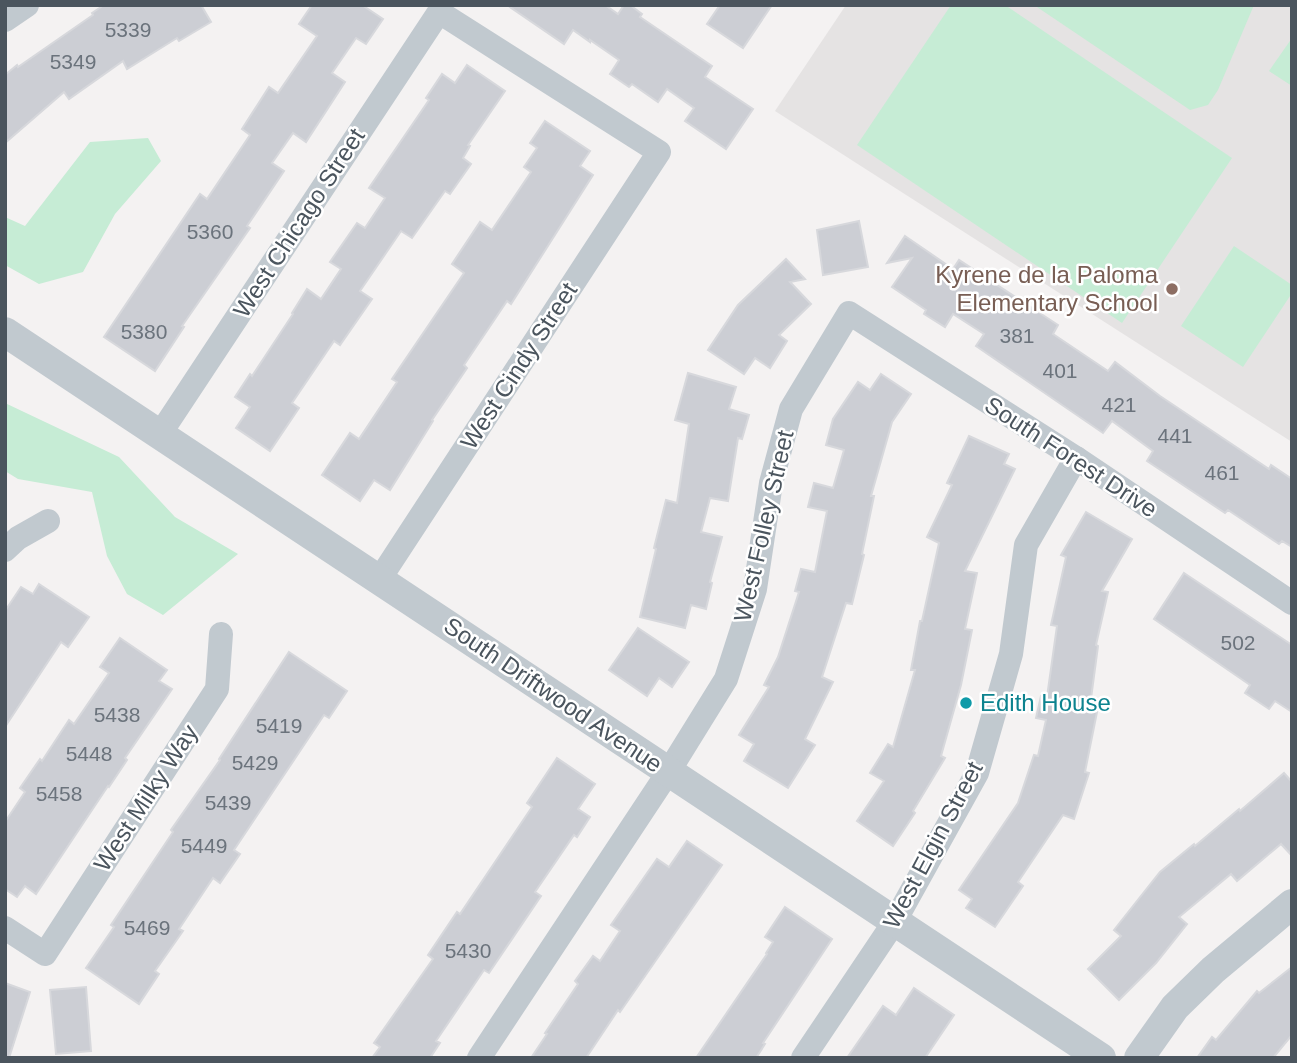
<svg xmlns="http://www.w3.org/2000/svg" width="1297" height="1063" font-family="Arial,sans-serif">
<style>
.education{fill:#e5e3e3}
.green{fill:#c6ecd5}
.building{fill:#ccced4;stroke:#d7d8dc;stroke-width:2}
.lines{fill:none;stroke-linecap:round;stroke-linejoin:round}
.minor{stroke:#c1c9cf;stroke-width:24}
.tertiary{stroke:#c1c9cf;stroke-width:30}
.education-dot{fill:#8d6e63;stroke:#fff;stroke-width:2.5}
.culture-dot{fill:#0f9aa8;stroke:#fff;stroke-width:2.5}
.labels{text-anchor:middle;stroke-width:5;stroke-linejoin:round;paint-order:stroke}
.number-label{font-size:21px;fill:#6b737c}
.street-label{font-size:24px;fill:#4b555e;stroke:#fff}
.education-label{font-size:24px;fill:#785e54;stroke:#fff;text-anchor:end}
.culture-label{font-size:24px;fill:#0d838f;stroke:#fff;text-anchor:start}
</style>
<rect width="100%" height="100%" fill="#f4f2f2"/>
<path class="education" d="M846,5h446v437l-517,-331z"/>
<g class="green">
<path d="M951,5h54l227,153 -110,165 -265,-178z"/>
<path d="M1034,5h220l-36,85 -10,15 -18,5z"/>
<path d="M1292,38v48l-23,-15z"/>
<path d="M148,138l13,23 -46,53 -32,58 -44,12 -34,-19v-48l20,9 65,-84z"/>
<path d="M1234,246l58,39v8l-49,74 -62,-41z"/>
<path d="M5,403l114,54 56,60 63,37 -75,61 -36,-21 -20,-38 -15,-64 -74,-13 -13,-8z"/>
</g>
<g class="building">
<path d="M104,5h97l10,17 -32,19 -2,-3 -50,31 -4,-8 -54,38 -5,-7 -59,51v-68l12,-10 1,2 75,-52 -1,-2z"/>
<path d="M312,5h50l21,14 -17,25 -10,-6 -24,35 13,9 -39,60 -13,-9 -21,30 12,8 -37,55 3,2 -68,98 2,1 -29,44 -51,-34 96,-143 7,5 43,-64 -8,-6 27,-42 9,6 39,-57 -18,-12z"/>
<path d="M507,5h98l13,9 6,-9h6l12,9 -2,3 72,49 -7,11 48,32 -27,40 -41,-28 9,-13 -27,-19 -9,13 -26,-18 -3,3 -19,-13 9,-14 -29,-20v2l-17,-12 -9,14z"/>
<path d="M720,5h52l-29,43 -36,-24z"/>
<path d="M467,65l38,26 -37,54 2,1 -7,12 8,6 -21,30 -5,-3 -33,47 -11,-7 -41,60 12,8 -32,46 -6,-4 -42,62 7,5 -29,43 -34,-23 14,-21 -15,-10 15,-23 2,2 41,-62 -1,-1 15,-24 14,10 20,-30 -11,-7 27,-39 8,5 20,-30 -16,-10 60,-88 -3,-2 16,-24 13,9z"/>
<path d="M545,121l45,30 -10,15 13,9 -82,129 -4,-3 -43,64 3,3 -35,52 1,1 -43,69 -16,-10 -14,21 -38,-26 28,-42 9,6 38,-57 -5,-3 72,-106 -12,-9 28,-42 12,8 39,-58 -7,-5 13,-19 -7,-5z"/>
<path d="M859,221l9,46 -45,8 -6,-45z"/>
<path d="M905,236l48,33 6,-9 99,65 -5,9 55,37 7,-9 45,34 109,73 2,-4 21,14v68l-10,-6 -3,3 -51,-34 -3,3 -78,-52 6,-10 -41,-30 -9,12 -127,-87 8,-12 -31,-20 -8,13 -21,-13 2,-4 -34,-23 20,-29 -25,5z"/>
<path d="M786,259l19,20 -15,3 21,22 -32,31 8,6 -17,27 -15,-10 -11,16 -36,-24 30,-45z"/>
<path d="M688,373l48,14 -7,22 20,6 -7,24 -4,-1 -10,63 -18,-3 -9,34 21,5 -12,45 2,1 -6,26 -15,-4 -6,23 -45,-11 16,-68 -2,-1 12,-48 11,3 12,-79 -14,-4z"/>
<path d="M881,374l30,20 -19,28 -21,74h3l-12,58 2,1 -12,49 -6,-1 -24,74 11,5 -28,57 10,6 -27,43 -44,-27 10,-17 -15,-9 30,-48 -5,-2 14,-28 21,-65 -4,-1 6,-22 14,3 12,-61 -19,-4 6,-24 19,5 11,-38 -18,-5 7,-26 25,-37 12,8z"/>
<path d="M969,436l40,18 -5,10 11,5 -50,102 12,2 -12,56 7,1 -11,55 -20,71 4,2 -32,53 2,2 -22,33 -36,-25 27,-40 -14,-8 18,-29 5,3 22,-77h-4l9,-49h2l17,-78 -12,-6 25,-52 -5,-2z"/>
<path d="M1086,512l46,27 -30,52 6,1 -12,53 2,1 -8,60 8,1 -13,65 4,1 -15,46 -11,-4 -45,67 5,4 -28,41 -29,-19 6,-9 -13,-9 59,-87 16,-48 4,1 8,-36 -10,-2 5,-22 6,1 10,-71 -6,-1 15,-68 -5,-2z"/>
<path d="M1184,573l108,72v67l-17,-11 -6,8 -24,-16 5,-8 -96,-66z"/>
<path d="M39,584l50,33 -21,30 -7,-5 -56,85v-116l16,-24 12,7z"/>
<path d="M638,628l51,34 -17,25 -13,-9 -12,18 -38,-26z"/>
<path d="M120,638l47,32 -8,11 13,8 -47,69 2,2 -18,27 -1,-1 -72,108 -11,-8 -8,11 -12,-8v-67l20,-30 -5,-4 20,-29 2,2 27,-41 5,4 35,-51 -9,-6z"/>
<path d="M289,652l58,39 -18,27 -5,-3 -90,135 6,4 -20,29 -7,-5 -34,51 4,2 -28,40 4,3 -20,30 -53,-36 28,-41 -3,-2 62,-93 -2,-2 49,-70 -1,-1z"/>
<path d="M557,758l38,26 -17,25 12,8 -13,20 -3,-2 -39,57 6,4 -52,77 -5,-3 -48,71 4,2 -10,15h-58l8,-11 -6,-4 59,-84 -5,-4 29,-43 3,2 72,-107 -5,-4z"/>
<path d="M1284,773l8,9v74l-11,-12 -44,37 -6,-7 -52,43 8,7 -31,39 -37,37 -31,-31 33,-33 -7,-6 46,-58 34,-28 1,2 44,-37 1,2z"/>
<path d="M687,841l35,24 -102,147 -2,-2 -32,48h-55l16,-24 -2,-1 33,-49 -3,-3 18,-25 7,5 20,-30 -9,-6 46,-66 12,8z"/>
<path d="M785,907l47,32 -69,104 2,1 -9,14h-60l71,-104 -1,-1 7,-11 -8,-5z"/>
<path d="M1292,967v68l-19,23h-76l15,-21 4,3 41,-49 2,2z"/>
<path d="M5,983l25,9 -21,66h-4z"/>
<path d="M86,987l5,64 -35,3 -6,-64z"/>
<path d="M914,988l40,27 -29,43h-78l36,-52 13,9z"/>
</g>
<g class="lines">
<g class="minor">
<path d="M5,20l22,-15"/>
<path d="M160,434l279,-422 220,140 -280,428"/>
<path d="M5,550l13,-12 30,-17"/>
<path d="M5,928l40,26 172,-265 4,-55"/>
<path d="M479,1058l190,-287 57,-92 29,-90 16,-106 20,-74 58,-96 227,145 216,145"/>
<path d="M803,1058l92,-137 82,-148 34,-119 15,-109 50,-87"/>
</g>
<g class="tertiary">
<path d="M5,332l1096,726"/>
<path d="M1139,1058l36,-51 38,-37 79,-66"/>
</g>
</g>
<circle class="education-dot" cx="1172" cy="289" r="7"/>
<circle class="culture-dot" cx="966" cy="703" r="7"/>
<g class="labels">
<g class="number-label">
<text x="128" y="37">5339</text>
<text x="73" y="69">5349</text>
<text x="210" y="239">5360</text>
<text x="144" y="339">5380</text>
<text x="1017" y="343">381</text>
<text x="1060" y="378">401</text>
<text x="1119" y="412">421</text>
<text x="1175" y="443">441</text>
<text x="1222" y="480">461</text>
<text x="1238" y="650">502</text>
<text x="117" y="722">5438</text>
<text x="279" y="733">5419</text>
<text x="89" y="761">5448</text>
<text x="255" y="770">5429</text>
<text x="59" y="801">5458</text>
<text x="228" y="810">5439</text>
<text x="204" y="853">5449</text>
<text x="147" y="935">5469</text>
<text x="468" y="958">5430</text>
</g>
<g class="street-label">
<text transform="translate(299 223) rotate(-57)" y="8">West Chicago Street</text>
<text transform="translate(519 366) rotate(-57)" y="8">West Cindy Street</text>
<text transform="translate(1071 457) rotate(33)" y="8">South Forest Drive</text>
<text transform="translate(764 526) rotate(-77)" y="8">West Folley Street</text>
<text transform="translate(553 695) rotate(34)" y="8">South Driftwood Avenue</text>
<text transform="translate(146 798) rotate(-57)" y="8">West Milky Way</text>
<text transform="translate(933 845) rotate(-62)" y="8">West Elgin Street</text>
</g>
<g class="education-label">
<text x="1158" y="283">Kyrene de la Paloma<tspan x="1158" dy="28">Elementary School</tspan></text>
</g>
<g class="culture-label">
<text x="980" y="711">Edith House</text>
</g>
</g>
<rect width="1297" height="1063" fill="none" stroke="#4b555e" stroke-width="14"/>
</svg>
